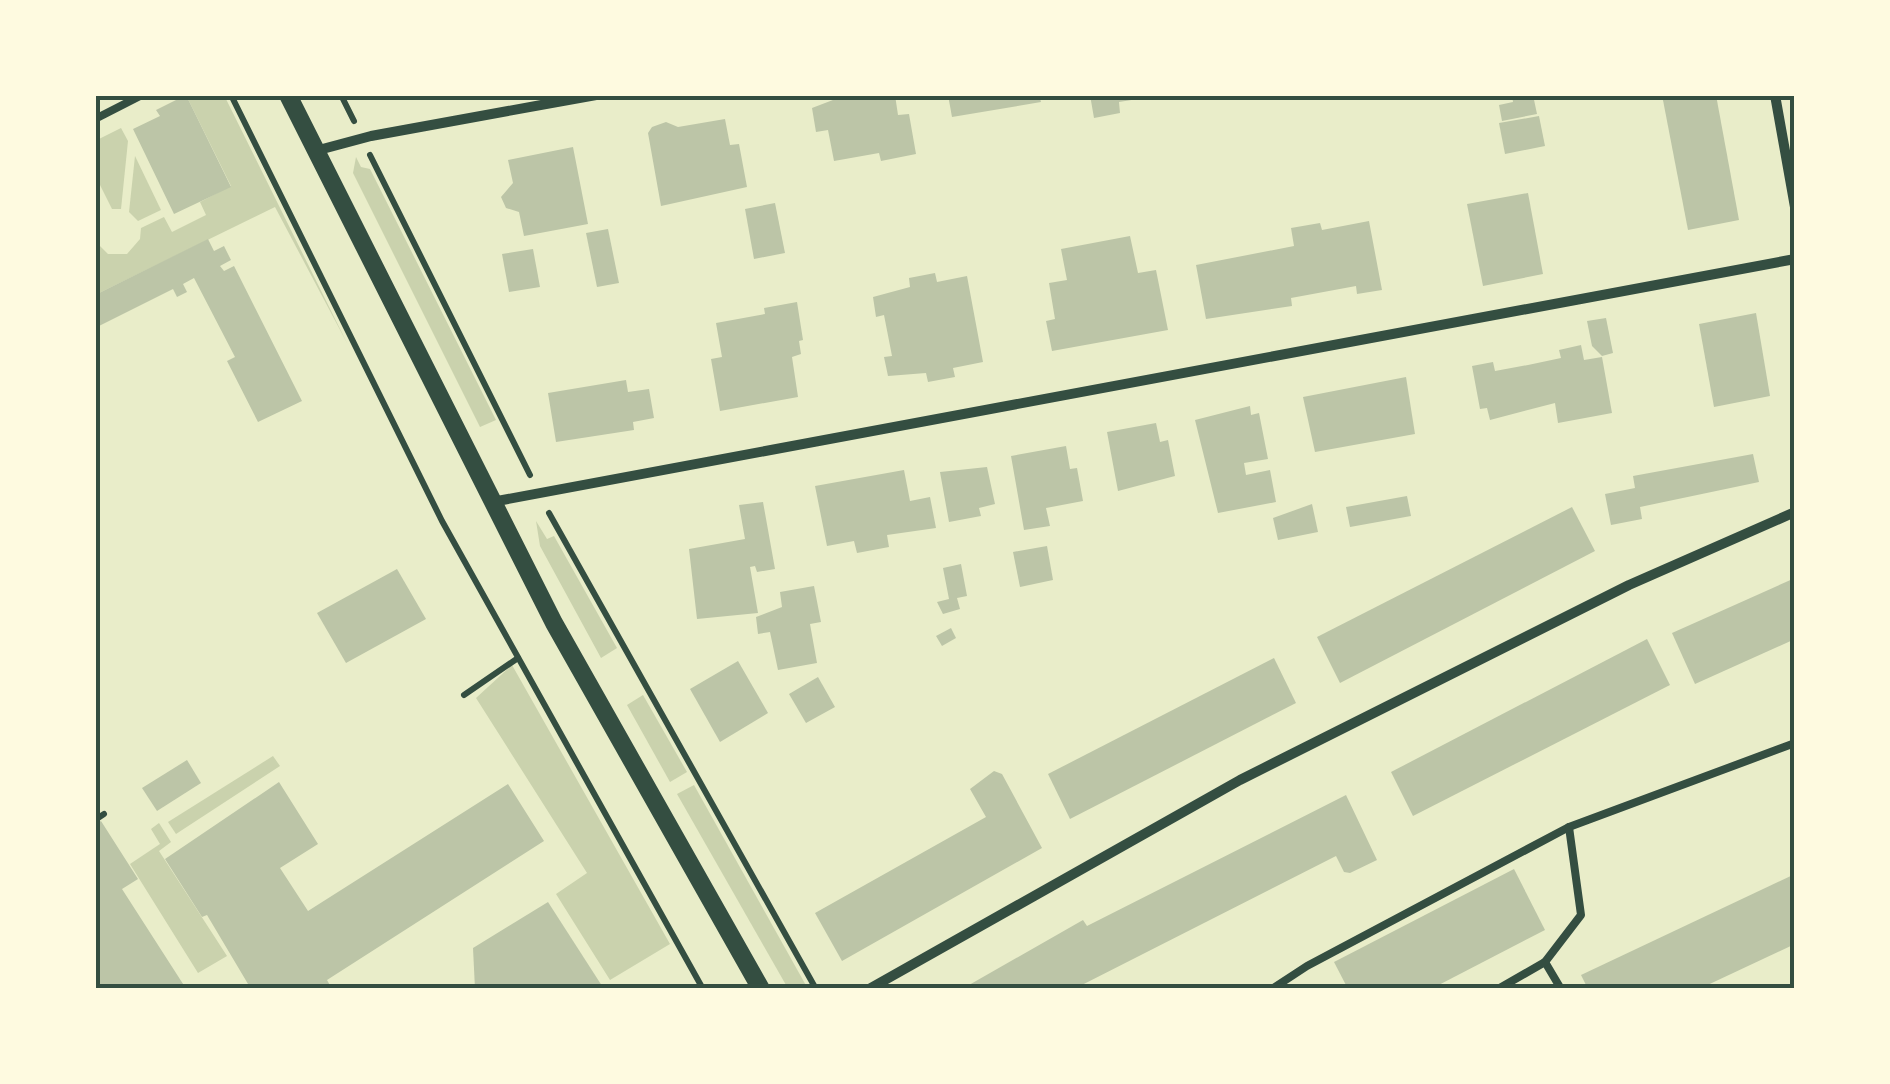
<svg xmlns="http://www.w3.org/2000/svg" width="1890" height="1084" font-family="'PT Sans',sans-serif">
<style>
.green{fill:#cad2ad}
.building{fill:#bcc5a7}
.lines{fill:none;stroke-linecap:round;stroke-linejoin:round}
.path{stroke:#344e41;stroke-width:6}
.service{stroke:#344e41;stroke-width:8}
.minor{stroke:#344e41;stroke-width:10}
.tertiary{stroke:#344e41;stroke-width:18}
.neatline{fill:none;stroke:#344e41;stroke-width:4}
</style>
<rect width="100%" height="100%" fill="#e9edc9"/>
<g class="green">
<path d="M186,95h38l124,250 -73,-138 -180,88v-54l13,13h19l13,-15 1,-11 23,-11 8,15 34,-17 -6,-13 31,-16z"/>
<path d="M121,128l7,13 -7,68h-9l-17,-34v-34z"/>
<path d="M135,156l26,54 -23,11 -9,-9z"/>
<path d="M356,157l5,10 9,2 126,251 -16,7 -127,-254z"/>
<path d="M536,521l11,18 7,-3 63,112 -16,10 -61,-112z"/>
<path d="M512,665l158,279 -60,36 -54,-86 31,-21 -111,-175z"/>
<path d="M643,695l44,77 -17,10 -43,-77z"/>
<path d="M273,756l7,10 -104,68 -8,-12z"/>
<path d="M694,785l114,204 -22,-4 -109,-191z"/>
<path d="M159,823l12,19 -12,9 68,105 -29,17 -68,-109 30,-20 -9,-15z"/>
</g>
<g class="building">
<path d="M186,95l45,92 -57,27 -41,-85 27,-13 -4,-6z"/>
<path d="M846,95h49l3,20 11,-1 7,40 -35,7 -2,-8 -45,8 -6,-31 -12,2 -4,-24z"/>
<path d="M948,95h91l2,7 -89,15z"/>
<path d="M1090,95h60v2l-31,5 1,11 -26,5z"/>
<path d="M1512,95h21l4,19 -35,7 -3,-16 14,-3z"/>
<path d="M1662,95h54l23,125 -51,10z"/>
<path d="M1539,116l6,30 -40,8 -6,-31z"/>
<path d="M725,119l5,26 9,-1 8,43 -86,19 -13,-73 4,-6 14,-5 12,5z"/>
<path d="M573,147l15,77 -64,12 -5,-24 -13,-4 -5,-11 12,-14 -5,-23z"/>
<path d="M1528,193l15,81 -60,12 -16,-82z"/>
<path d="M775,203l10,50 -31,6 -9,-50z"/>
<path d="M1369,221l13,69 -25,4 -1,-8 -65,12 1,8 -86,13 -10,-54 98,-19 -3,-18 29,-5 2,7z"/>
<path d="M608,229l11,54 -22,4 -11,-54z"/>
<path d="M1130,236l8,37 18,-3 12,60 -116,21 -6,-30 9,-2 -6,-36 18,-3 -6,-31z"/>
<path d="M208,239l6,12 10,-5 7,14 -11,6 4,5 10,-5 68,135 -44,21 -31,-61 8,-4 -41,-79 -11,6 4,8 -10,5 -4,-8 -78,39v-33z"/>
<path d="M533,249l7,38 -31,5 -7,-38z"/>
<path d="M935,273l2,9 30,-6 16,86 -30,6 2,9 -27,5 -2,-9 -38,3 -4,-19 8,-1 -8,-41 -8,2 -3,-20 37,-10 -1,-9z"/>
<path d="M797,302l6,38 -4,1 2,13 -9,3 6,40 -78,14 -9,-52 11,-2 -6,-34 49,-9 -1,-6z"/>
<path d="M1756,313l14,83 -56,11 -15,-83z"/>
<path d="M1606,318l7,35 -11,3 -10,-10 -5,-25z"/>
<path d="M1581,345l3,15 18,-3 10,56 -54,10 -3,-20 -65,17 -3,-12 -7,1 -8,-43 21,-4 2,9 33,-6 33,-7 -2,-8z"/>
<path d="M1406,377l9,57 -100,18 -12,-55z"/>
<path d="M626,380l2,12 21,-3 5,29 -21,4 1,8 -78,12 -8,-49z"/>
<path d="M1250,406l1,9 8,-2 9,46 -24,4 2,12 24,-5 6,32 -58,11 -23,-93z"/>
<path d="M1156,423l4,19 8,-2 7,36 -57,15 -11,-59z"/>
<path d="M1066,446l4,23 7,-1 6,33 -37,7 4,18 -26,4 -13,-74z"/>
<path d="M1753,454l6,28 -119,25 2,12 -31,6 -6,-31 30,-6 -2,-12z"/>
<path d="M987,467l8,37 -16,4 2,8 -32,6 -9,-50z"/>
<path d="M904,470l6,31 20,-4 6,31 -49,7 2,12 -32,6 -3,-12 -27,5 -12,-60z"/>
<path d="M1407,496l4,20 -61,11 -4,-20z"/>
<path d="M763,502l12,67 -18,3 -2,-6 -5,1 8,46 -61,6 -8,-70 56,-10 -6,-34z"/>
<path d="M1312,504l6,28 -40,8 -5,-22z"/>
<path d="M1572,507l23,44 -255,132 -23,-46z"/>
<path d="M1047,546l6,34 -33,7 -7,-35z"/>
<path d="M961,564l6,32 -10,2 3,11 -17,5 -6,-12 12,-3 -6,-31z"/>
<path d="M397,569l29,50 -80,44 -29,-50z"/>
<path d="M1795,578v61l-100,45 -23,-51z"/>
<path d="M814,586l7,36 -11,2 7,39 -39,7 -8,-38 -12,2 -2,-17 26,-10 -2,-15z"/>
<path d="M951,628l5,10 -14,8 -6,-10z"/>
<path d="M1647,639l23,46 -257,131 -22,-44z"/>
<path d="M1274,658l22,45 -226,116 -22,-45z"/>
<path d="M738,661l30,52 -48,29 -30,-53z"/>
<path d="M818,677l17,30 -29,16 -17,-29z"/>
<path d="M187,760l14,23 -44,28 -15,-23z"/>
<path d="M994,771l8,3 40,74 -200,113 -27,-48 171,-96 -16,-28z"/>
<path d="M279,782l39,62 -38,24 28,43 200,-127 36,57 -217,139 5,9h-81l-44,-74 -5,2 -37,-58z"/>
<path d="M1346,795l31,65 -27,13 -6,-1 -8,-16 -262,133h-112l121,-69 4,6z"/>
<path d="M101,821l37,58 -16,10 63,98 -3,2h-87v-164z"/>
<path d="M1514,869l31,61 -114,59h-83l-14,-27z"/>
<path d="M1795,874v70l-96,45h-111l-7,-14z"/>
<path d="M548,902l56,87h-129l-2,-41z"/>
</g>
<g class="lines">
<g class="path">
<path d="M231,95l211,426 261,468"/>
<path d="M341,95l13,26"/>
<path d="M370,155l160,320"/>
<path d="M549,513l267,476"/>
<path d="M464,695l54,-37"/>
<path d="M95,820l9,-6"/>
</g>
<g class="service">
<path d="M95,119l47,-24"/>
<path d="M1545,962l16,27"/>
<path d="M1272,989l35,-23 262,-139 226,-84"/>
<path d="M1498,989l47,-27 36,-47 -12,-88"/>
</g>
<g class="minor">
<path d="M1775,95l20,112"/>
<path d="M315,151l56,-15 225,-41"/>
<path d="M492,502l1303,-243"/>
<path d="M869,989l371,-209 389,-195 166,-73"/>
</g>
<path class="tertiary" d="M288,95l266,528 207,366"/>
</g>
<rect width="1890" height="1084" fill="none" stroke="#fefae0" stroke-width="195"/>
<rect x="98" y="98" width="1694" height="888" class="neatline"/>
</svg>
